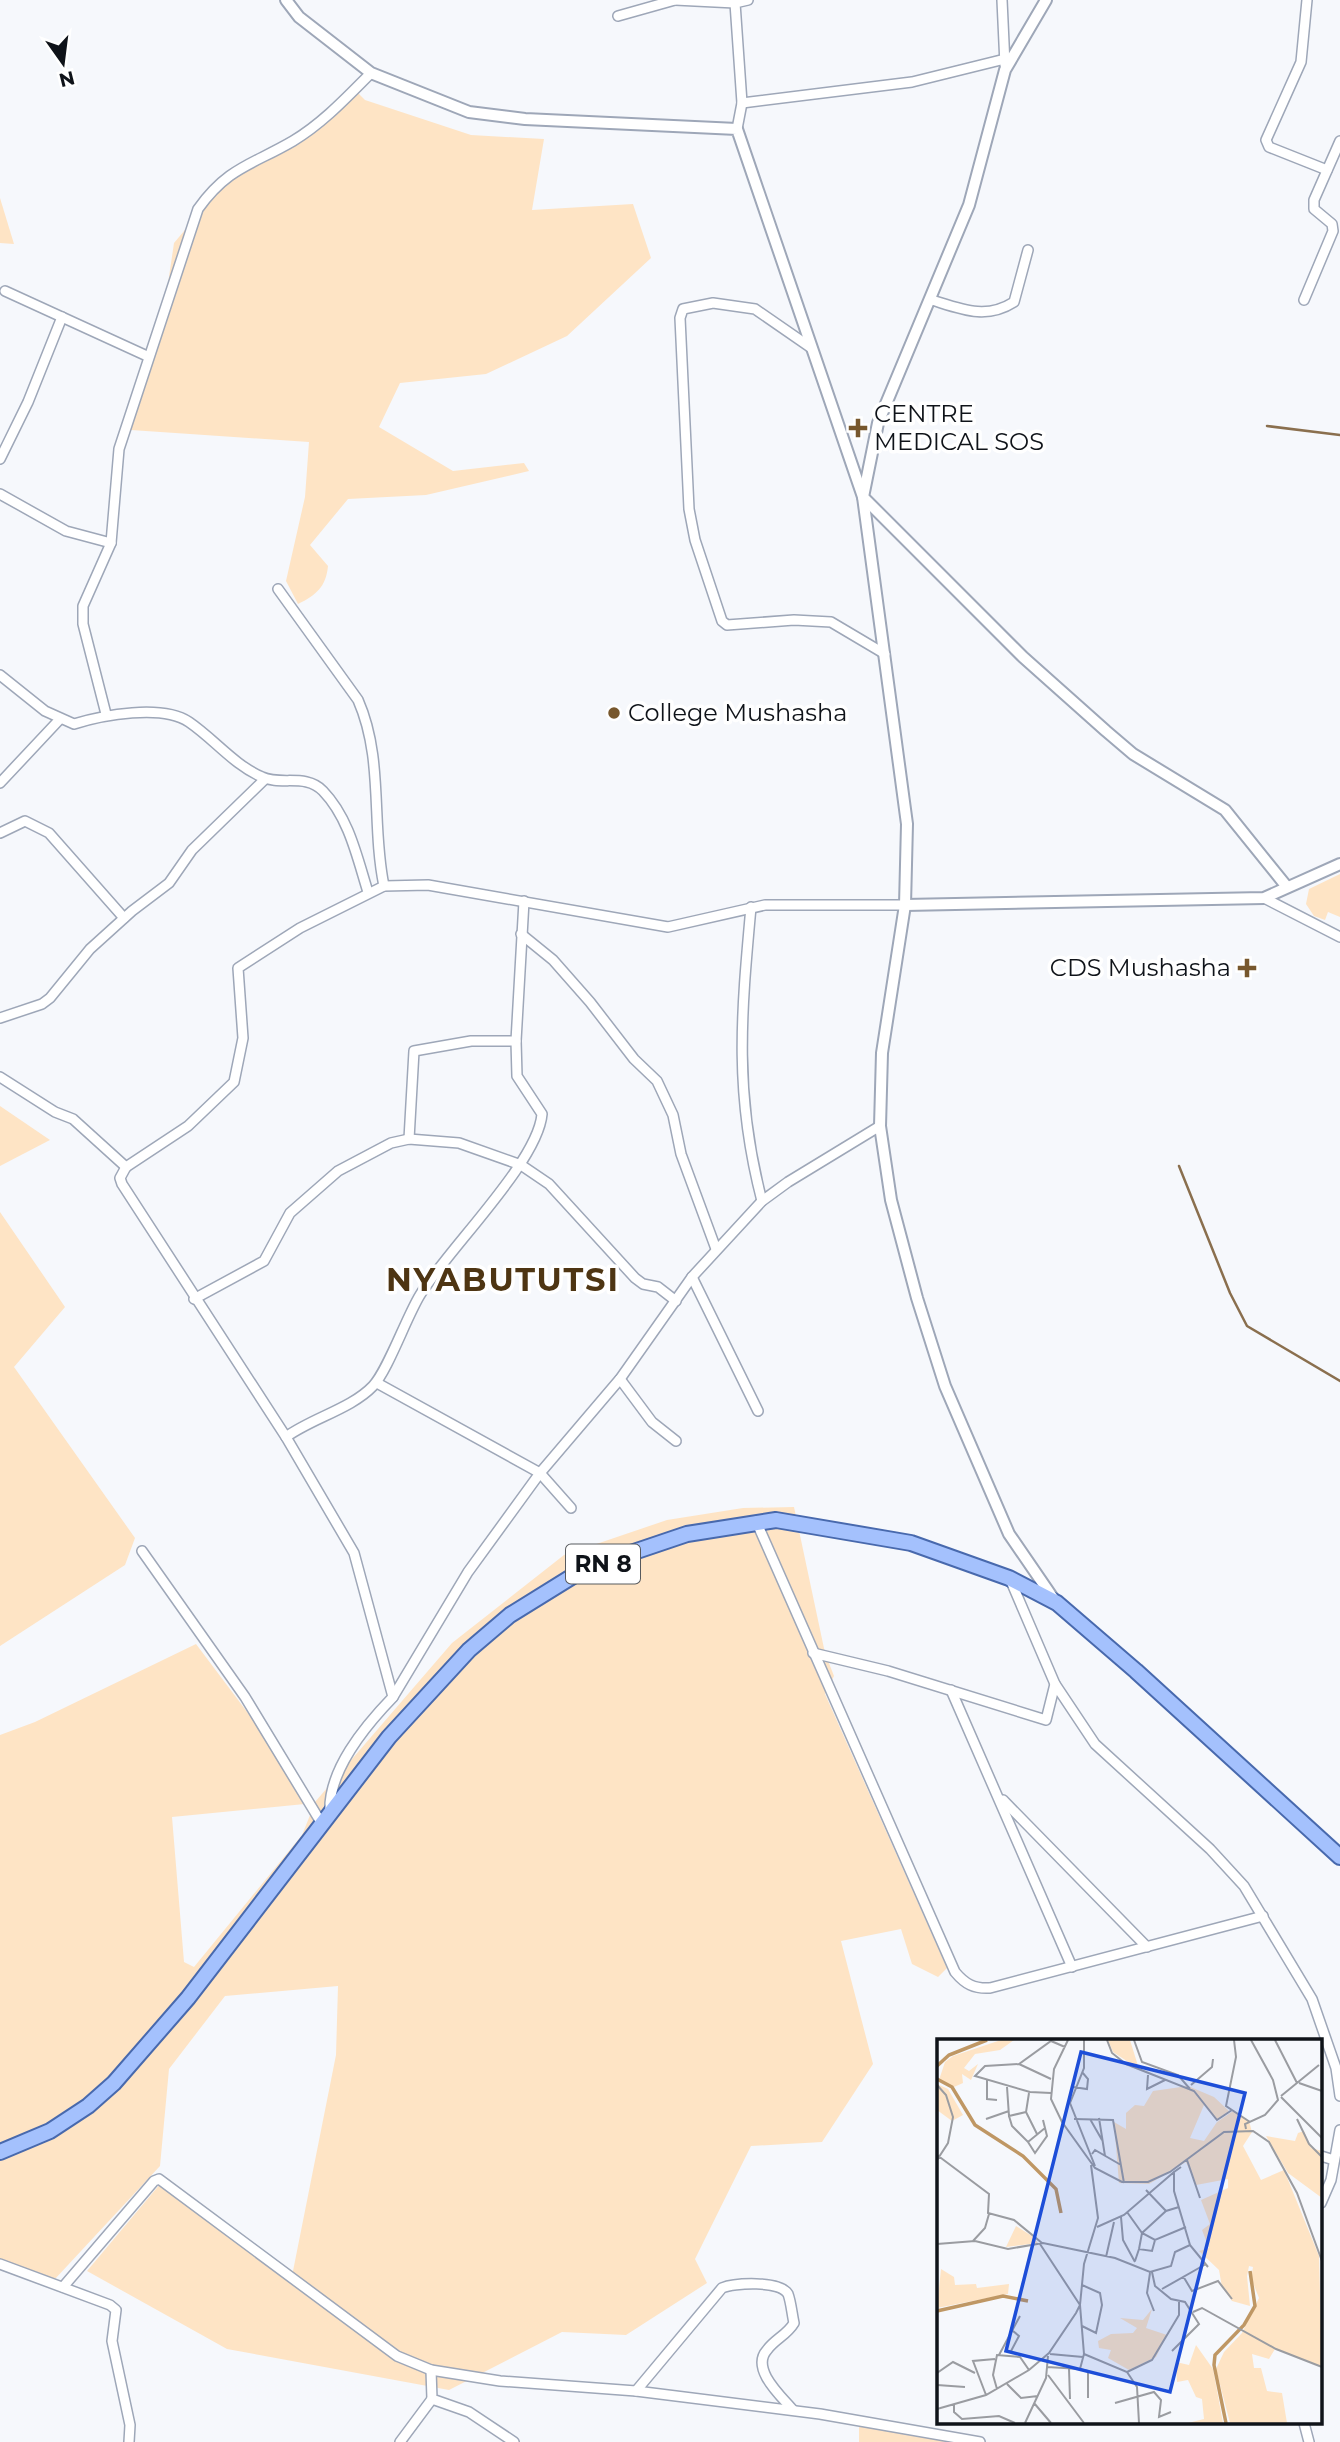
<svg xmlns="http://www.w3.org/2000/svg" width="1340" height="2442" font-family="Montserrat,sans-serif">
<style>
.green{fill:#fee4c5;fill-rule:evenodd}
.lines{fill:none;stroke-linecap:round;stroke-linejoin:round}
.stream{stroke:#8a6f4e;stroke-width:2.5}
.minor-casing{stroke:#9ea7b8;stroke-width:12}
.tertiary-casing{stroke:#9ea7b8;stroke-width:14}
.primary-casing{stroke:#4869ad;stroke-width:18}
.minor{stroke:#fff;stroke-width:9}
.tertiary{stroke:#fff;stroke-width:10}
.primary{stroke:#a4c1fd;stroke-width:14}
.poi-dot{fill:#77572d;stroke:#fff;stroke-width:2.5}
.labels{text-anchor:middle;stroke-width:7;stroke-linejoin:round;paint-order:stroke}
.shield{fill:#fff;stroke:#575a5e;stroke-width:2}
.shield-label{font-size:23px;font-weight:bold;fill:#0f1319}
.poi-label{font-size:24px;fill:#0f1319;stroke:#fff;text-anchor:start}
.district-label{font-size:32px;font-weight:bold;letter-spacing:2px;fill:#4e3513;stroke:#fff}
.inset-river{fill:none;stroke:#bf9764;stroke-width:3.5}
.inset-road{fill:none;stroke:#9a9ca1;stroke-width:2}
.view{fill:#1d4ed8;fill-opacity:0.15;stroke:#1d4ed8;stroke-width:3.5}
.inset-edge{fill:none;stroke:#0f1319;stroke-width:3.5}
</style>
<rect width="100%" height="100%" fill="#f6f8fc"/>
<g class="green">
<path d="M357,92l8,8 106,35 73,4 -12,71 101,-6 18,54 -84,78 -81,38 -86,9 -21,44 74,44 71,-8 5,8 -103,24 -78,4 -38,46 18,21c-2,21 -12,29 -30,38l-12,-23 19,-84 4,-55 -178,-12 32,-113 11,-74 56,-67 69,-35z"/>
<path d="M0,198l14,46 -14,-1z"/>
<path d="M1340,874v43l-12,-5 -3,8 -11,-4 -8,-12 3,-15z"/>
<path d="M0,1106l50,34 -50,26z"/>
<path d="M0,1212l65,95 -51,60 121,171 -10,27 -125,81z"/>
<path d="M794,1507l31,146 9,23 -9,18 122,274 -9,9 -26,-13 -11,-35 -60,12 32,123 -51,78 -71,4 -56,113 12,24 -81,52 -64,-3 -113,58 -222,-41 -140,-78 79,-94 126,99 44,-221 2,-69 -113,10 -56,73 -9,97 -105,113 -55,-19v-525l35,-13 161,-78 119,158 137,-159 112,-88 103,-35 76,-12zM315,1803l-13,32 -108,132 -10,-5 -12,-145z"/>
<path d="M859,2426l105,14 5,2h-110z"/>
</g>
<g class="lines">
<g class="stream">
<path d="M1267,426l73,9"/>
<path d="M1179,1166l51,127 17,33 93,55"/>
</g>
<defs>
<g id="minor">
<path d="M675,0l60,3"/>
<path d="M1002,0l3,65"/>
<path d="M1307,0l-6,62 -35,78 3,7 58,23"/>
<path d="M618,16l57,-16"/>
<path d="M742,103l170,-21 93,-23"/>
<path d="M737,129l5,-26 -7,-100 13,-3"/>
<path d="M5,291l142,65"/>
<path d="M932,300c29,9 54,20 82,2l14,-52"/>
<path d="M1304,300l29,-69 -1,-7 -18,-15v-9l26,-59"/>
<path d="M810,347l-55,-38 -42,-6 -30,6 -3,9 9,191 6,31 27,81 5,4 67,-5 37,2 54,32"/>
<path d="M0,459l28,-57 34,-85"/>
<path d="M0,494l66,37 45,12"/>
<path d="M278,589l80,111c26,59 13,124 26,186"/>
<path d="M0,675l45,36 29,13c29,-9 88,-20 115,-2 25,17 45,43 73,55 19,9 44,-4 61,14 26,27 34,66 45,101"/>
<path d="M106,714l-23,-90v-18l28,-63 8,-94 79,-240c30,-42 54,-44 95,-68 30,-18 54,-44 78,-68"/>
<path d="M0,783l60,-64"/>
<path d="M0,833l25,-12 24,12 75,85"/>
<path d="M1264,898l76,39"/>
<path d="M751,907c-10,109 -17,187 11,294"/>
<path d="M521,934l32,26 37,42 44,57 23,22 16,34 8,39 35,95"/>
<path d="M0,1018l42,-14 8,-6 40,-49 42,-38 37,-28 23,-33 73,-71"/>
<path d="M0,1077l55,35 18,7 53,48 62,-41 46,-44 9,-44 -5,-70 62,-40 84,-42 44,-1 240,42 97,-22h140"/>
<path d="M409,1139l5,-88 57,-10h45l8,-140"/>
<path d="M126,1167l-6,11 2,6 164,253 68,116 39,144c-28,29 -66,74 -63,117"/>
<path d="M692,1277l66,134"/>
<path d="M194,1299l70,-38 26,-48 48,-42 53,-28 18,-4 50,4 62,22 28,19 86,94 8,6 15,3 18,14"/>
<path d="M620,1379l32,43 24,19"/>
<path d="M377,1383l163,90 31,35"/>
<path d="M286,1437c26,-19 65,-28 87,-51 15,-16 33,-68 47,-91 28,-46 118,-133 122,-181l-25,-38 -1,-35"/>
<path d="M756,1521l199,451c10,12 19,17 35,16l273,-72"/>
<path d="M142,1551l103,146 77,127"/>
<path d="M1010,1579l45,105 40,60 115,105 34,37 68,113 24,69 4,28"/>
<path d="M813,1653l75,18 158,49 9,-36"/>
<path d="M951,1690l121,277"/>
<path d="M393,1697l75,-125 72,-99 80,-94 72,-102 70,-76 26,-19 92,-56"/>
<path d="M1003,1800l144,147"/>
<path d="M1321,2156l13,4"/>
<path d="M1321,2203l10,-23 9,-50"/>
<path d="M0,2264l110,41 6,5 -4,31 18,84 -1,17"/>
<path d="M63,2287l91,-106 5,-2 238,177 34,14 69,11 136,10 184,23 160,28"/>
<path d="M431,2370l1,29 37,13 45,30"/>
<path d="M636,2391l86,-103c12,-5 58,-8 66,6 3,8 4,20 6,29 -7,12 -19,16 -27,27 -17,19 15,47 26,60"/>
<path d="M1304,2423l5,19"/>
<path d="M400,2442l32,-43"/>
</g>
<g id="tertiary">
<path d="M286,0l13,17 72,56 98,39 56,7 212,10 126,368 44,327 -2,81 -23,148 -2,73 11,74 26,98 28,88 64,148 46,67"/>
<path d="M1046,0l-41,70 -36,135 -91,218 -15,74 160,160 83,74 27,23 92,56 62,77"/>
<path d="M905,905l359,-7 76,-34"/>
</g>
<path id="primary" d="M0,2152l50,-21 38,-25 26,-23 74,-85 201,-261 80,-87 41,-35 63,-39 43,-18 71,-24 89,-14 135,23 98,35 48,25 79,68 204,186"/>
</defs>
<use href="#minor" class="minor-casing"/>
<use href="#tertiary" class="tertiary-casing"/>
<use href="#primary" class="primary-casing"/>
<use href="#minor" class="minor"/>
<use href="#tertiary" class="tertiary"/>
<use href="#primary" class="primary"/>
</g>
<g class="poi-dot">
<path d="M854.5 417.5h7v7h7v7h-7v7h-7v-7h-7v-7h7z"/>
<circle cx="614" cy="713" r="7"/>
<path d="M1243.5 957.5h7v7h7v7h-7v7h-7v-7h-7v-7h7z"/>
</g>
<g class="labels">
<rect class="shield" x="566" y="1544.5" width="74" height="39" rx="5"/>
<g class="shield-label">
<text x="603" y="1572">RN 8</text>
</g>
<g class="poi-label">
<text x="874" y="422">CENTRE<tspan x="874" dy="28">MEDICAL SOS</tspan></text>
<text x="628" y="721">College Mushasha</text>
<text x="1231" y="976" text-anchor="end">CDS Mushasha</text>
</g>
<g class="district-label">
<text x="503" y="1291">NYABUTUTSI</text>
</g>
</g>
<g transform="translate(937 2039)">
<rect width="385" height="385" fill="#f6f8fc"/>
<path d="M64,1h13l-14,10 -25,4 -11,14 5,3 9,-7 -7,16 -9,-6 1,9 -9,4 -15,-7 6,-18 8,-6zM171,1h22l9,29 -26,-17zM0,45l11,5 15,26 -11,6 -15,-11zM251,47l26,11 15,14 -13,9 -12,-15 -14,33 14,3 13,-19 16,-11 16,10 3,11 -9,14 18,34 23,-10 35,86 3,111 -47,-18 -6,10 -17,-5 2,14h7l6,23 15,2 5,30h-57l-14,-54 8,-17 18,-19 17,-35 -8,-20 2,-11 -4,-1 -2,10 3,30 -18,-5 -10,-14 -3,-17 -20,-19 10,-3 -7,-18 8,-6 -9,-24 27,-12v-9l-32,6 -10,-23 -37,22 -30,-1 -5,-61 12,7v-16l9,-8 9,1 9,-15zM367,92l7,17 11,3v47l-34,-25 -22,-37 29,5 3,-8zM79,187l16,10 6,7 -32,4zM4,230l13,8 1,8 21,-1 1,4 32,-4 -1,10 -71,14zM215,270l-6,19 21,7 -11,22 -27,13 -21,-12 3,-8 -12,-2 -1,-7 13,-7 22,-1 4,-5 -17,-10 23,2zM259,306l17,24 10,54h-35l16,-4 -2,-20 -6,-2 -8,-17 -11,2 -1,-20 13,3z" fill="#fee4c5"/>
<path class="inset-river" d="M0,27l12,-11 38,-15M0,40l15,8 23,38 48,31 33,33 5,24M0,272l66,-15 25,5M289,384l-12,-58 1,-10 29,-30 11,-19 -5,-35"/>
<path class="inset-road" d="M131,1l-14,29 -3,30 11,23 33,46 27,14h26l22,-10 54,-40 29,-1 16,11 28,51 25,68M147,1v28l-14,35 25,63M170,1l5,13 14,11 68,27 23,29 15,-10M197,1l8,22 36,13 12,14M297,1l2,17 -10,49 24,16M338,1l22,43M82,25l32,15M211,36l-1,14 18,-9M50,41v19l10,1M362,44l23,8M0,46l9,10 7,22 -5,26 -11,17M254,46l21,-18 1,-8M70,48l2,29 17,-4M136,48l14,2 1,-10 -6,-7M92,54l-3,19 11,22M114,54l-21,-1 -55,-16 10,-10 34,-2 32,-23 14,6M344,57l38,-31M344,58l41,41M72,77l3,10 16,16 17,-14M162,79l6,38M49,80l23,-8M137,80l39,1 11,63M153,80l12,21M360,80l12,25 13,13M309,90l-1,-5 20,-9 13,-15 -5,-20 -22,-40M91,103l7,11 12,-17 -4,-16M155,115l3,-4 26,15M0,116l52,39 -1,19 26,7 28,23M250,121l13,38M244,128l-7,5v19l16,54M209,151l20,21M190,173l15,21 13,7 31,-13M184,178l2,23 12,22M160,188l27,-12 50,-43M36,202l12,-13 4,-14M0,205l38,-3 33,8 35,-6 72,15 35,14 21,-6 4,-14 15,-7 18,22M202,210l3,-16 24,-22 13,-4M169,218l8,-35M198,222l4,-12 13,2 3,-11M215,233l3,14 16,13 14,3 14,22 -27,27M213,234l-3,20 7,18M246,237l9,15 26,-10 14,18M145,246l18,8 2,12 -6,28 -14,-7M225,250l44,-25M256,273l9,-4 74,41 46,18M73,314l9,-17 -6,-5M113,315l33,3M147,315l43,18 10,15 2,36M62,316l21,-39M110,328l33,2 4,-15 -4,-49 4,-41 14,-46 -7,-53M132,330l1,30M143,330l8,2v27M190,333l25,-12 27,-45v-14M0,334l16,-11 22,11M111,336l36,48M70,345l14,14 17,-2M0,346l28,2M60,350l-4,-14 4,-20 23,2 9,13M49,356l-13,-34 22,-2M97,364l17,20M178,364l39,-11 7,8 -2,17 12,-5M17,365v8l8,7 37,-3 16,7M0,370l49,-14 43,-25 20,-17 27,-40 4,-8 -40,-61M88,384l21,-45 2,-22"/>
<path class="view" d="M144,13l164,41 -75,299 -164,-41z"/>
<rect width="385" height="385" class="inset-edge"/>
</g>
<g transform="translate(63 63) rotate(166)" stroke="#ffffff" stroke-width="5" paint-order="stroke">
<path d="M0-5L12 26L0 18L-12 26Z" fill="#0f1319"/>
<text y="-10" font-size="19" font-weight="bold" text-anchor="middle" fill="#0f1319">N</text>
</g>
</svg>
